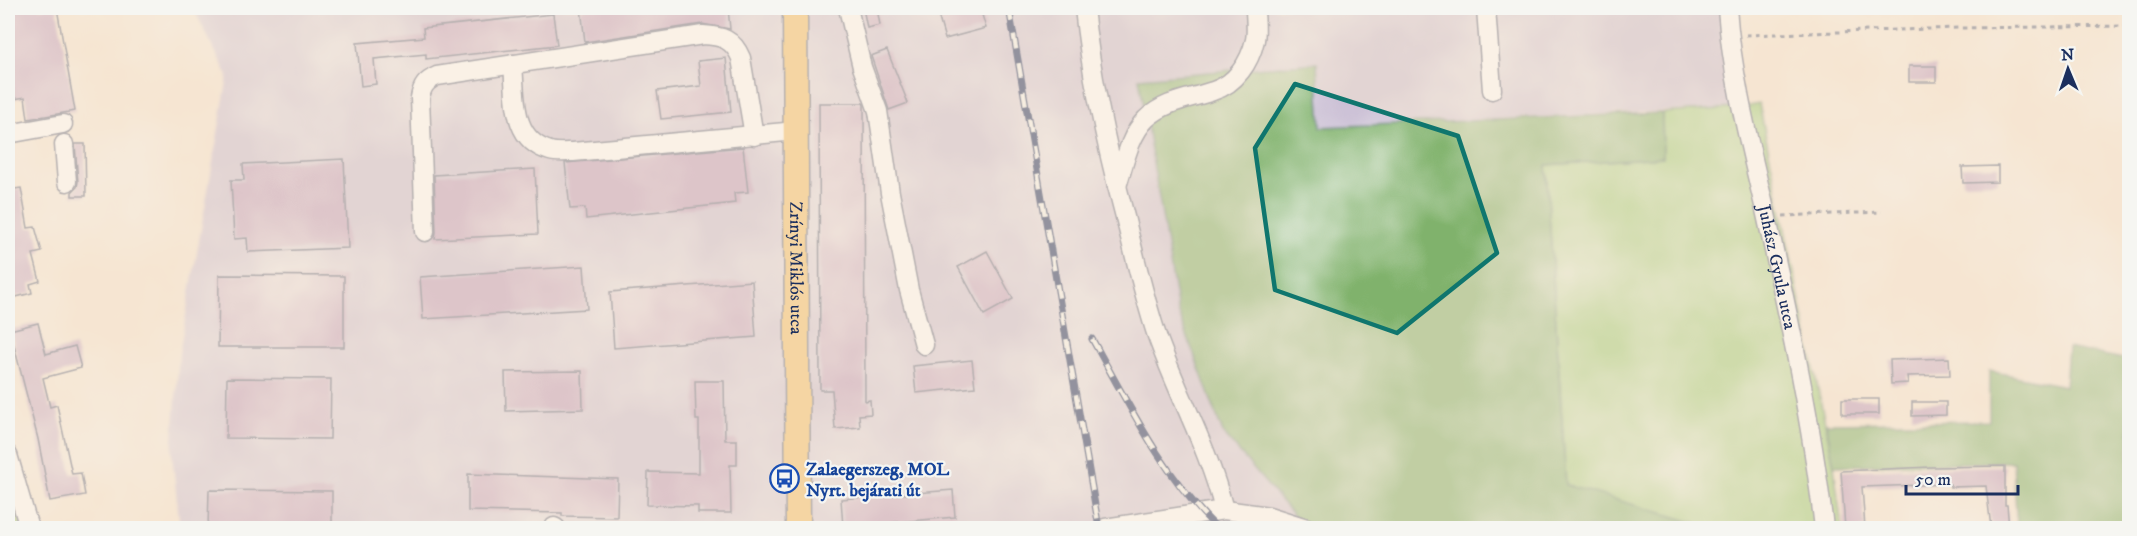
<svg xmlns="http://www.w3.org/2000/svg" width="2137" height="536" font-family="'IM FELL DW Pica',serif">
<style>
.industrial{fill:#cbbfd5}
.green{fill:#a0cf7d;stroke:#5e7f6e;stroke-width:1.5}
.forest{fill:#80b26c;stroke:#4e7065;stroke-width:1.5}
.building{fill:#bf9dbf}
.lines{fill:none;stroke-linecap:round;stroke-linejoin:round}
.minor-casing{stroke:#676f87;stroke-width:21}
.major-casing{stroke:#676f87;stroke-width:27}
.path{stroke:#676f87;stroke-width:3;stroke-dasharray:4.5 4.5;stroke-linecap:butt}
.minor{stroke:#fff;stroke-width:18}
.major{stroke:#f4c26a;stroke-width:24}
.rail-casing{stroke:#1b2f5e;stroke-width:7}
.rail{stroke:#f6f6f2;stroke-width:4.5;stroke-dasharray:14;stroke-linecap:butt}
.marked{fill:none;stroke:#0f766e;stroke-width:4.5;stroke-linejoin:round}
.labels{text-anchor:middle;stroke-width:4.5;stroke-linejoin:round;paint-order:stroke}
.street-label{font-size:18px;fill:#1b2f5e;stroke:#f6f6f2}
.transit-label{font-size:18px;font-weight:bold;fill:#164399;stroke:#f6f6f2;text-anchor:start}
</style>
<rect width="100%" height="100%" fill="#f6f6f2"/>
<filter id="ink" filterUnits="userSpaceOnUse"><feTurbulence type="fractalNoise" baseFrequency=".0167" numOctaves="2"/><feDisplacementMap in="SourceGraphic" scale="12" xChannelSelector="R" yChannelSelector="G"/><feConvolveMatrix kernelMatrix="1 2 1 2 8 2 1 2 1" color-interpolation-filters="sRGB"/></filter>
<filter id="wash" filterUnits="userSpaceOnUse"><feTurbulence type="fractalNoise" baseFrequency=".008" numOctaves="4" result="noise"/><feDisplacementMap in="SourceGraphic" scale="24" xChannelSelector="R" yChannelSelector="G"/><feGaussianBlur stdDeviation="1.35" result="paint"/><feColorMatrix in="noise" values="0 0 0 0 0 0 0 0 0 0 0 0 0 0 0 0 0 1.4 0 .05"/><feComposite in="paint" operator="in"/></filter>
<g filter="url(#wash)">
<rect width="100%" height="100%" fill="#f5e5d2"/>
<path class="industrial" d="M193,8h1536l8,100 -416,19 -4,-64 -178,16 39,232 45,122 81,95h-1124l-8,-74 7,-99 49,-279z"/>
<g class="green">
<path d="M1759,104l75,362 8,62h-129l-147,-42 -20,-321 117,-8 -1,-44 75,-5z"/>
<path d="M8,488l15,40h-15z"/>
</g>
<g class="forest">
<path d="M1317,63l4,64 341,-14 1,44 -117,8 20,320 147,43h-409l-81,-95 -45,-122 -39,-233z"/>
<path d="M2068,348l61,12v168l-112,-1 -4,-65 -179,4 -8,-43 163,-2v-50l76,15z"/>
</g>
<g id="blocks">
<g class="building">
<path d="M8,8h49l18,103 -47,8 -3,-22 -17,3z"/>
<path d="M581,8h147l2,21 -28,-5 -117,18z"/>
<path d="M863,8h14l3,17 -13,3z"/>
<path d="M936,8h44l6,20 -41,11z"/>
<path d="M553,14l4,31 -131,14v-5l-52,5 2,25 -15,2 -4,-43 67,-6 -1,-9z"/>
<path d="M887,50l21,53 -19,7 -18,-54z"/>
<path d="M726,58l5,54 -70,7 -4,-28 44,-5 -3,-25z"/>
<rect x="1909" y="66" width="27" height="16"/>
<path d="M819,103h44l1,2 1,296 5,-1 1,14 -12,1 1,12 -25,2 -3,-39h-12z"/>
<path d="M75,144h10l1,52h-14v-4l5,-5 1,-5z"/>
<path d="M743,147l5,45 -14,1 1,10 -149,16 -1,-11 -15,1 -5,-46z"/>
<path d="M344,159l4,89 -100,4 -1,-14 -13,1 -3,-59h13l-1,-16z"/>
<path d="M1998,166v16l-35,1 -1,-16z"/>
<path d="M535,169l3,65 -103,5 1,-7 -2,-57z"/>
<path d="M21,188l7,40 7,-1 7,25 -9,2 7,27 -10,3 2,9 -24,6v-109z"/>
<path d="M987,251l26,48 -29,16 -26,-48z"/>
<path d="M584,266l3,43 -164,10 -3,-42z"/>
<path d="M219,275l125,1v71h-126z"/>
<path d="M752,281l4,56 -142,11 -4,-56z"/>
<path d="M38,323l8,31 29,-8 6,22 -38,10 7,29 7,-2 15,69 9,-1 4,22 -35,6 -12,-62 -28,-109z"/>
<path d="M1949,358l1,17 -43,1 1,7 -17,1 -1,-24z"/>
<path d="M972,360l3,27 -59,6 -3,-27z"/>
<path d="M582,371l1,38 -77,2 -1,-39z"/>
<path d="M227,378l104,1 -1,60 -104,-1z"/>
<path d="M695,381h29l1,59h12v25h-7l1,48h-33v-7l-51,-1 1,-33 51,1v-53h-3z"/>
<rect x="1842" y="399" width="37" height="15"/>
<path d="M1912,402h34v13l-34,1z"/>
<path d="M2005,466v39h2l2,23h-18l-5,-42 -36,1v-3l-88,3 3,41h-20l-4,-57 90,-4z"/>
<path d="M468,474l150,5 -1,38 -55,-1v-3l-94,-2z"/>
<path d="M209,490l123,1v37h-124z"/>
<path d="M953,490l2,27 -112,10 -2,-28z"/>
</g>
</g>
</g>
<g filter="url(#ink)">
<use href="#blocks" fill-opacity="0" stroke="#676f87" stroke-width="1.5"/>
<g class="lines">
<defs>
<g id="minor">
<path d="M848,8l14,59 16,44 12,82 19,97 15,55"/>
<path d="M1084,8c7,70 23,141 41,209 10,40 19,80 32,119 21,59 52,113 67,174"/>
<path d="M1486,8l6,82"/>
<path id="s1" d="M1727,8c5,70 23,138 39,206 23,105 46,208 58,314"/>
<path d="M513,64c3,33 -2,76 37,87 7,2 16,1 23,1l223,-21"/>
<path d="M8,134l55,-10"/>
<path d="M64,144l3,38"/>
<path d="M1117,186c7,-21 12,-50 29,-67 19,-18 43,-20 67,-28 23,-7 37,-29 42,-51 2,-10 0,-22 0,-32"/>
<path d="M425,232l-5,-134c2,-12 6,-17 17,-22l266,-41c19,1 30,4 38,23l13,78"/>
<path d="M8,455l21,73"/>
<path d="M554,527l2,1"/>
<path d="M1105,528l119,-18 45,6 38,12"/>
</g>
<g id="major">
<path id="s2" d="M795,8l3,520"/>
</g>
</defs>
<use href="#minor" class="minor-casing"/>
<use href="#major" class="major-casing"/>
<g class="path">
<path d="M1746,35l213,-7 171,-2"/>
<path d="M1783,216l99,-4"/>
</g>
<use href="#minor" class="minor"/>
<use href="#major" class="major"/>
<defs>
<g id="rail">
<path d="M1009,8l90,520"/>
<path d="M1092,339c37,66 71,136 125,189"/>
</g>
</defs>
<use href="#rail" class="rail-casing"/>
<use href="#rail" class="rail"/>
</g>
</g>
<path d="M0 0H2137V536H0ZM1295,84l163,52 39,117 -100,80 -122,-43 -20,-142z" fill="#f5e5d2" fill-opacity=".55" fill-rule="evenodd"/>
<path class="marked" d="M1295,84l163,52 39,117 -100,80 -122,-43 -20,-142z"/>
<defs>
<symbol id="bus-ring" viewBox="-11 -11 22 22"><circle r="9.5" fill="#f6f6f2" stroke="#1a4fb4" stroke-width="1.5"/><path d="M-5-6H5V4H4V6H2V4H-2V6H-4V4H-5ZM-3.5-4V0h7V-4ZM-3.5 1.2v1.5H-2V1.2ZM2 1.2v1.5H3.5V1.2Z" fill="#1a4fb4"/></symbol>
</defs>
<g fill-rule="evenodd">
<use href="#bus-ring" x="768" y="462" width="33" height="33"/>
</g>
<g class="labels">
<g class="street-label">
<text dy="6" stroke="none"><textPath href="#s2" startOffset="260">Zrínyi Miklós utca</textPath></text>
<text dy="6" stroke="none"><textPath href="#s1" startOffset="264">Juhász Gyula utca</textPath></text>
</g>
<g class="transit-label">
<text x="806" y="475">Zalaegerszeg, MOL<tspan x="806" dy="21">Nyrt. bejárati út</tspan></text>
</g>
</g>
<rect width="2137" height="536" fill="none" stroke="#f6f6f2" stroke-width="30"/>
<g transform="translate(2068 69) rotate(358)" stroke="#f6f6f2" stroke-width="4.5" paint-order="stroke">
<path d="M0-4.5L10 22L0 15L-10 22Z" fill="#1b2f5e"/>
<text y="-9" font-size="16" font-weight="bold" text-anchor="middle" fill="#1b2f5e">N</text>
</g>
<path d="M1906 485v9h112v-9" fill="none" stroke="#1b2f5e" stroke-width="3"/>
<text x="1915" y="485" font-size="18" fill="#1b2f5e" stroke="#f6f6f2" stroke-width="4.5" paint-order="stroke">50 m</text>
</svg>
